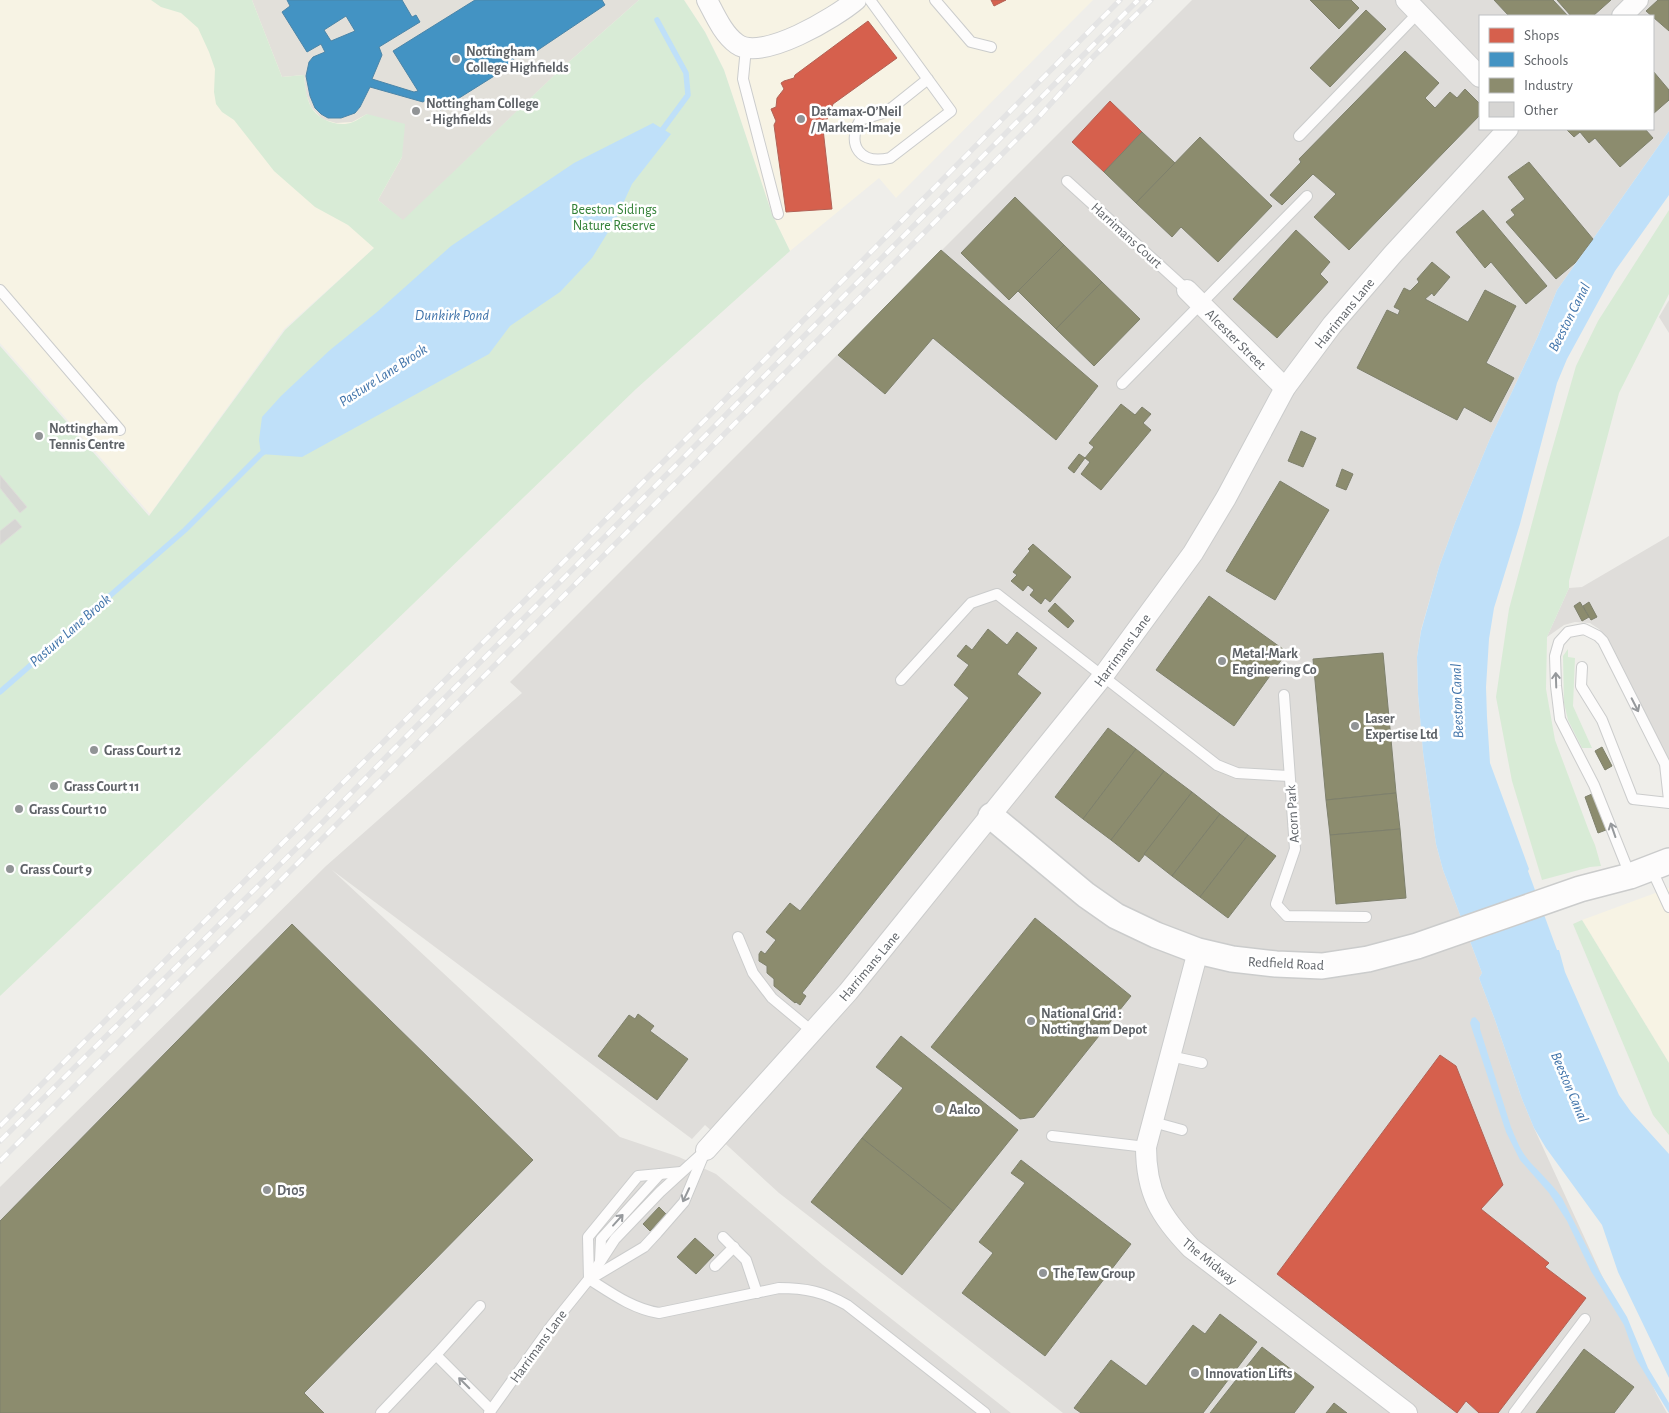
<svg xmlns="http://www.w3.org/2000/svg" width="1669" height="1413" font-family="'Alegreya Sans',sans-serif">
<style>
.commercial{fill:#f7f3e4}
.industrial{fill:#dfddda;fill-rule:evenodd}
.education{fill:#e2e0da}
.green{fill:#d8ebd6}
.water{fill:#bfe0f9}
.shops{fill:#d6604d;stroke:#b26155}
.schools{fill:#4393c3;stroke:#4b85a8;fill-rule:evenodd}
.industry{fill:#8c8c6e;stroke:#7e806c}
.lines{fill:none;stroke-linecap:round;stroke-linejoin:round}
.stream{stroke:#bfe0f9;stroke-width:5.5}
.building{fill:#d6d5d3;stroke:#deddd9}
.service-casing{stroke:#cbcccc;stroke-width:12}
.minor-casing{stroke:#cbcccc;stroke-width:22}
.tertiary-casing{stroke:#cbcccc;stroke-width:28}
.service{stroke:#fdfcfc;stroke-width:10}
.minor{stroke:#fdfcfc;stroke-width:20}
.tertiary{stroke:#fdfcfc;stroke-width:25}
.rail-casing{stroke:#e4e4e4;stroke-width:5.5}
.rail{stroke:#fff;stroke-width:4;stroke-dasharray:11;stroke-linecap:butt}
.oneway{stroke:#96999c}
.poi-dot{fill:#919496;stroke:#fff;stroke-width:2}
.labels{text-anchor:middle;stroke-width:5;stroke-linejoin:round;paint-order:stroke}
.poi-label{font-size:14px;font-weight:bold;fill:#5f6368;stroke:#fff;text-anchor:start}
.park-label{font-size:14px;fill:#348238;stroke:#fff}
.street-label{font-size:14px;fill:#5f6368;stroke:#fff}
.water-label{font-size:15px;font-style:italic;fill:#4174aa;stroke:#fff}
</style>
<rect width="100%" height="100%" fill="#efeeea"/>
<g class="commercial">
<path d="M0,0h639l-77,68 -191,183 -87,78 -134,185 -150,-171z"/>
<path d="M684,0h409l-197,198 -17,-20 -89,73 -18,-37 -48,-144 -19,-38z"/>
<path d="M1669,888v175l-87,-143z"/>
</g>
<g class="industrial">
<path d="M1192,0h477v131l-112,159 -19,46 -49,105 -34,82 -16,44 -18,63 -4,27 1,37 5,58 13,92 7,26 39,103 -3,5 16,42 27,79 12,29 123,267 10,18h-604l-284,-220 -74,-68 -13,14 -360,-269 288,267 59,20 37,17 107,91 188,148h-1011v-226l326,-321 196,-173 -12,-11zM1480,16h173v113h-173z"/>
<path d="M1669,300v33l-10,-16z"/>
<path d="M1669,536v224l-64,-123 -6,-8 -9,-6 -15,-1 -11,3 -17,12 22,-49 13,-1z"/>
</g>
<path class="education" d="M252,0h387l-77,68 -159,153 -25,-21 24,-43 -35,-43 -15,8 -16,1 -14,-4 -11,-12 -5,-13 -2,-19 -22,2z"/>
<g class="green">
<path d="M151,0h101l30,77 22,-2c1,11 2,22 7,32 7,13 28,21 42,15 5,-2 10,-6 14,-8l38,10 -3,33 -24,43 25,20 159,-152 77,-68h45l21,32 19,38 48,144 18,37 -154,138 -251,242 -385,365v-650l149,170 136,-186 89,-82 -26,-23 -33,-18 -41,-36 -40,-51 -12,-8 -6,-8 -2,-12 1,-23 -6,-17 -11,-24 -17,-15 -20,-6z"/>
<path d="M1669,210v84l-50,99 -50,188v7l-22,49 -1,52 9,51 34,91 6,14 6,21 -11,1 -48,13 -30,-99 -16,-84 13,-88 38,-142 29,-101 22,-45z"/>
<path d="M1568,649v8l7,1 -2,48 19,42h-10l-14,-28 -4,-17 -1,-47z"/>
<path d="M1582,920l87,143v72l-16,-20 -80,-191z"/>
</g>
<g class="water">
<path d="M653,123l18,11 -39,50 -17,37 -23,37 -32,34 -50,34 -21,28 -187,103 -41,-3 -2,-14 3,-23 19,-21 49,-46 47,-38 74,-66 123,-83z"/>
<path d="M1669,131v64l-54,76 -48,88 -10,24 -37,141 -26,84 -5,31 -3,48 1,30 3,46 39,106 -1,2 29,79h2l6,22 54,123 12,17 38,42v224l-51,-106 -16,-47 -56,-77 -12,-20 -12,-29 -27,-79 -16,-42 3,-5 -39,-103 -7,-26 -13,-92 -5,-58 -1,-37 4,-26 18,-64 16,-44 34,-82 49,-105 19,-46z"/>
<path d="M1475,1017l5,6v6l31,98c5,12 10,25 19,35 11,12 23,23 32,36l37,73 28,46 21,51 21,35v10l-33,-54 -12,-34 -33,-54 -24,-50 -18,-28 -29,-33 -14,-28 -36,-109 2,-5z"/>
</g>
<g class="shops">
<path d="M991,0h15l-12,6z"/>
<path d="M868,21l29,37 -64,46 -10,25 9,80 -46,3 -12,-87 2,-4 -5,-12 5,-2 1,-9 7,-9 -3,-6 3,-2 10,-3 1,-3z"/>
<path d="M1110,101l32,31 -38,40 -32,-30z"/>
<path d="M1440,1055l16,11 47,119 -22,24 68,54 -4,4 41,31 -88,115h-19l-13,-12 -9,12 -180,-139z"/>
</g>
<path class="schools" d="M287,0h115l10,17 4,-2 4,7 -41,25 3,8 -10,24 42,13 4,-1 -25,-40 82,-51h127l3,5 -73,49 -4,-6 -16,9 3,6 -75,47 -10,-13 -7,5 -53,-15 -10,20 -5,6 -14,5h-13l-7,-4 -6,-6 -5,-12 -4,-20 3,-14 4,-5 12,-5 -4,-8 -14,8 -25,-40 8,-6zM346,16l9,15 -24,10 -7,-11z"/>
<g class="industry">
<path d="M1310,0h41l8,8 -20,21z"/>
<path d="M1494,0h59l15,16h-59z"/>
<path d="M1557,0h54l-18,16h-22z"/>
<path d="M1658,0h11v31l-23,-20z"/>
<path d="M1366,10l20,19 -56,58 -20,-19z"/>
<path d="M1405,51l34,32 -14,15 10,10 15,-16 7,6 8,-9 15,15v11l-131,135 -35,-33 22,-23 -23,-20 -31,31 -12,-10 31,-33 -2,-3z"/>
<path d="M1653,71l16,19v10l-16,14z"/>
<path d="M1566,129h79l8,9 -33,29 -25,-29 -6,5 -9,-11 -6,5z"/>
<path d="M1142,132l33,31 -39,40 -32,-31z"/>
<path d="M1200,137l72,69 -54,56 -37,-35 -9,10 -36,-34z"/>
<path d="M1529,162l64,77 -18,24 -19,16 -50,-57 9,-7 -4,-5 14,-11 -17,-22z"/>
<path d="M1015,197l49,48 -55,55 -48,-47z"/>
<path d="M1483,210l64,76 -21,18 -35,-42 -6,6 -29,-36z"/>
<path d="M1296,230l34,32 -10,12 8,8 -51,56 -44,-39z"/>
<path d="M1064,245l38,37 -46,47 -38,-38z"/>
<path d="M941,250l157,136 -42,54 -123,-102 -48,56 -47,-39z"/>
<path d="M1432,262l18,15 -16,19 -2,-3 -7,6 43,23 17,-32 31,16 -30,57 28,15 -23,44 -27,-15 -7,13 -100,-52 30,-58 11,5 2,-5 -6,-3 10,-19 6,3 9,-9 -2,-3z"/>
<path d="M1102,282l38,37 -46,47 -38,-37z"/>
<path d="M1121,404l14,11 7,-8 9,7 -8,9 8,7 -50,60 -20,-16 9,-12 -5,-4 9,-11 -5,-4z"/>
<path d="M1301,431l15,7 -13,29 -15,-6z"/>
<path d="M1079,454l6,4 -11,15 -6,-5z"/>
<path d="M1342,469l11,5 -7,16 -10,-4z"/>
<path d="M1280,481l49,29 -54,90 -49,-29z"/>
<path d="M1033,544l38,33 -21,25 -5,-4 -4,6 -11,-9 4,-5 -6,-5 -5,6 -12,-10 6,-6 -4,-3 17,-21 -2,-2z"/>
<path d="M1209,596l78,56 -53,74 -78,-56z"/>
<path d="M1580,602l9,15 -7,4 -8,-15z"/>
<path d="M1589,602l8,15 -6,3 -8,-14z"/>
<path d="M1055,603l19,18 -6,7 -20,-17z"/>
<path d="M988,629l19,16 10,-13 20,16 -20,26 24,19 -239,300 4,3 -6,9 -4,-3 -1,1 -21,-17v-7l-7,-6v-7l-8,-5v-7l2,-3 4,3 11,-14 -10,-8 24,-29 10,8 169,-213 -15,-13 15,-20 -12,-9 9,-11 6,5z"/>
<path d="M1383,653l13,140 -70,7 -13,-141z"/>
<path d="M1108,728l28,21 -53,70 -28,-22z"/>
<path d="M1602,747l10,19 -7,4 -10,-19z"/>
<path d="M1136,749l28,22 -53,69 -28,-21z"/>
<path d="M1164,771l28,21 -53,70 -28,-22z"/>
<path d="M1192,792l28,22 -48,62 -28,-22z"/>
<path d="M1396,793l4,36 -70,6 -4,-35z"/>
<path d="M1592,794l14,36 -8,3 -13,-36z"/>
<path d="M1220,814l28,21 -48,62 -28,-21z"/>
<path d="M1400,829l6,69 -70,6 -6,-69z"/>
<path d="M1248,835l28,21 -48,62 -28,-21z"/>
<path d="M1035,918l96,78 -97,121 -14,2 -89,-72z"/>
<path d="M292,924l241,236 -229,233 20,20h-324v-192z"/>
<path d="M638,1014l16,12 -4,5 38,28 -31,41 -59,-44 31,-41 6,4z"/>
<path d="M901,1036l117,94 -65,81 -91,-73 41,-50 -27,-21z"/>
<path d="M862,1138l91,73 -51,64 -91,-73z"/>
<path d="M1021,1160l110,84 -86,112 -83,-63 31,-40 -14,-11 46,-59 -14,-10z"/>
<path d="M659,1207l7,7 -16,17 -7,-7z"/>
<path d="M695,1238l19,17 -18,19 -19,-17z"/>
<path d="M1220,1314l37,28 -54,71h-122l-7,-5 37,-48 35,26 47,-61 12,9z"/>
<path d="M1262,1347l52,40 -20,26h-84z"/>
<path d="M1584,1349l50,38 -20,26h-78z"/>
<path d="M1334,1403l13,10h-21z"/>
</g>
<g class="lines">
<g class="stream">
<path d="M657,20l29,53 2,22 -28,38"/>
<path d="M0,692l185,-162 76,-76 6,-4"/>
</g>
</g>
<g class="building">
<path d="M0,475l27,32 -7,6 -20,-25z"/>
<path d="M15,519l7,8 -22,18v-14z"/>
</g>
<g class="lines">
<defs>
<g id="service">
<path d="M870,0l81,111 -61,47c-29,7 -44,-12 -30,-38l23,-7 10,-6 35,-28"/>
<path d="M935,0l36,42 20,5"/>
<path d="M746,48l-3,31 35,135"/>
<path d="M1299,136l119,-123"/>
<path d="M1067,181l120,109"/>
<path d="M0,290l120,140"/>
<path d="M1122,384l185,-188"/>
<path d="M1582,667l-1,19 21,34 31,79 36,4"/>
<path d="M901,680l70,-77 26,-9 220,171 20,8 52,3"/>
<path d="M1284,695l11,154 -19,55 11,12 79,1"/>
<path d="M1651,868l18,39"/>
<path d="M1630,875l-36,-90 -34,-66 -4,-33 -1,-30 4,-14 9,-10 16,-3 14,7 5,5 62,123 4,36"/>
<path d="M738,937l15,36 19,25 41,34"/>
<path d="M1170,1056l32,7"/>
<path d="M1153,1122l29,8"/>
<path d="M1052,1136l94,11"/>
<path d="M723,1237l23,23 11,33"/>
<path d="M600,1261l1,-22 59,-65"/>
<path d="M715,1266l19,-19"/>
<path d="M592,1278l52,-31 13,-14 27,-31 20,-48"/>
<path d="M589,1279c22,14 44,30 70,34l120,-25c27,0 45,4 68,17l138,108"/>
<path d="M589,1279l-1,-42 50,-61 43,-4"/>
<path d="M436,1355l55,55"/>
<path d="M381,1413l55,-58 44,-49"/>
<path d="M489,1413l63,-88 37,-46 26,-40 45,-47 46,-42"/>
<path d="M1514,1413l71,-94"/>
</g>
<g id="minor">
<path d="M707,0c8,15 16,34 30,44 25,18 99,-27 119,-44"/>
<path d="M1406,0l74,77"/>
<path d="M1622,16l16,-16"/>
<path d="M1187,290l98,98"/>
<path d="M1198,951l-52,196c0,45 14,69 45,101l216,165"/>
<path d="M706,1150l142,-158 255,-316 90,-123 33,-55 59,-110 47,-63 61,-71 115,-125"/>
</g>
<path id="tertiary" d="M991,816l95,79 30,21 40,19 42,16 34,8 44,5 46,2 46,-7 49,-13 163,-57 50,-13 39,-15"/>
</defs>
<use href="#service" class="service-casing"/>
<use href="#minor" class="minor-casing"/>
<use href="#tertiary" class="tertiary-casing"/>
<use href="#service" class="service"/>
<use href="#minor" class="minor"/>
<use href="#tertiary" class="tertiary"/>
<defs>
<g id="rail">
<path d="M0,1126l690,-691 430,-435"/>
<path d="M0,1141l320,-316 74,-76 744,-749"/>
<path d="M0,1161l375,-375 662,-667 56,-62 58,-57"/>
</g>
</defs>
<use href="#rail" class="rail-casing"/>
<use href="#rail" class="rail"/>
</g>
<defs><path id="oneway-shaft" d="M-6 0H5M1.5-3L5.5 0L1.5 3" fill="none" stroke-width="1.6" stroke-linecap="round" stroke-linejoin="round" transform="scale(1.25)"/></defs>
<g class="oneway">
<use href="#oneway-shaft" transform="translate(1556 680) rotate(-92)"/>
<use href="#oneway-shaft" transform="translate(1635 705) rotate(63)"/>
<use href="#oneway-shaft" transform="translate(1613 830) rotate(-109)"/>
<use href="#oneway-shaft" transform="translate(686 1195) rotate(115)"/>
<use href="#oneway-shaft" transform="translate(618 1220) rotate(-48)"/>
<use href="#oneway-shaft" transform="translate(464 1383) rotate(-135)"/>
</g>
<g class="poi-dot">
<circle cx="456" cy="59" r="5"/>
<circle cx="416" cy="111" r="5"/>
<circle cx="801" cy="119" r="5"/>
<circle cx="39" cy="436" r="5"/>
<circle cx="1222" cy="661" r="5"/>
<circle cx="1355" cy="726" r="5"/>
<circle cx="94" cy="750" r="5"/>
<circle cx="54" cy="786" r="5"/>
<circle cx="19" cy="809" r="5"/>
<circle cx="10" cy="869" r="5"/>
<circle cx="1031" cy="1021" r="5"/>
<circle cx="939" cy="1109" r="5"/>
<circle cx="267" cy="1190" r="5"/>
<circle cx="1043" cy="1273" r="5"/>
<circle cx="1195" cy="1373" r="5"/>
</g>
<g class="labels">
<g class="poi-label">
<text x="466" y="56">Nottingham<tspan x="466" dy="16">College Highfields</tspan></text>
<text x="426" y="108">Nottingham College<tspan x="426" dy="16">- Highfields</tspan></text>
<text x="811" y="116">Datamax-O’Neil<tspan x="811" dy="16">/ Markem-Imaje</tspan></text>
<text x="49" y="433">Nottingham<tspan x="49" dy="16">Tennis Centre</tspan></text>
<text x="1232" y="658">Metal-Mark<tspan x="1232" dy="16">Engineering Co</tspan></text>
<text x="1365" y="723">Laser<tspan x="1365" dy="16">Expertise Ltd</tspan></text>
<text x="104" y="755">Grass Court 12</text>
<text x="64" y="791">Grass Court 11</text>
<text x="29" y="814">Grass Court 10</text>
<text x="20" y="874">Grass Court 9</text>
<text x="1041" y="1018">National Grid :<tspan x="1041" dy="16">Nottingham Depot</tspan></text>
<text x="949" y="1114">Aalco</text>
<text x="277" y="1195">D105</text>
<text x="1053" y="1278">The Tew Group</text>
<text x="1205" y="1378">Innovation Lifts</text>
</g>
<g class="park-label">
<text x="614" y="214">Beeston Sidings<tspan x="614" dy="16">Nature Reserve</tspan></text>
</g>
<g class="street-label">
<text transform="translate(1127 235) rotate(42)" y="5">Harrimans Court</text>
<text transform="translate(1344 313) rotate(-51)" y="5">Harrimans Lane</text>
<text transform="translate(1236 339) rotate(45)" y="5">Alcester Street</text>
<text transform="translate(1122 650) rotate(-54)" y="5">Harrimans Lane</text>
<text transform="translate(1292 814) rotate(-94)" y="5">Acorn Park</text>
<text transform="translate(1286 963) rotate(3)" y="5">Redfield Road</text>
<text transform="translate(869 966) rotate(-50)" y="5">Harrimans Lane</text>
<text transform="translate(1210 1261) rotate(39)" y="5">The Midway</text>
<text transform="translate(538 1346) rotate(-54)" y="5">Harrimans Lane</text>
</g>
<g class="water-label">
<text x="452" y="320">Dunkirk Pond</text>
<text transform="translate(1569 317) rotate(-63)" y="5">Beeston Canal</text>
<text transform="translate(383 375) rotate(-33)" y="5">Pasture Lane Brook</text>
<text transform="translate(70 630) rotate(-41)" y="5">Pasture Lane Brook</text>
<text transform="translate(1457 701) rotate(-92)" y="5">Beeston Canal</text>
<text transform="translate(1570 1087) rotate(67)" y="5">Beeston Canal</text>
</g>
</g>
<rect x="1479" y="15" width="175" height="115" fill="#ffffff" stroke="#bfc1c3"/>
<rect x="1489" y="28" width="25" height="15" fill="#d6604d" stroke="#bfc1c3"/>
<text x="1524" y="40" font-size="15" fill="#5f6368">Shops</text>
<rect x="1489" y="52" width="25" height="15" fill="#4393c3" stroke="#bfc1c3"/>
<text x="1524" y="65" font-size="15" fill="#5f6368">Schools</text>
<rect x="1489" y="78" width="25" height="15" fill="#8c8c6e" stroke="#bfc1c3"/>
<text x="1524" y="90" font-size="15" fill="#5f6368">Industry</text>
<rect x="1489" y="102" width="25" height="15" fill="#d6d5d3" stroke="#bfc1c3"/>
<text x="1524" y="115" font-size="15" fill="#5f6368">Other</text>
</svg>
